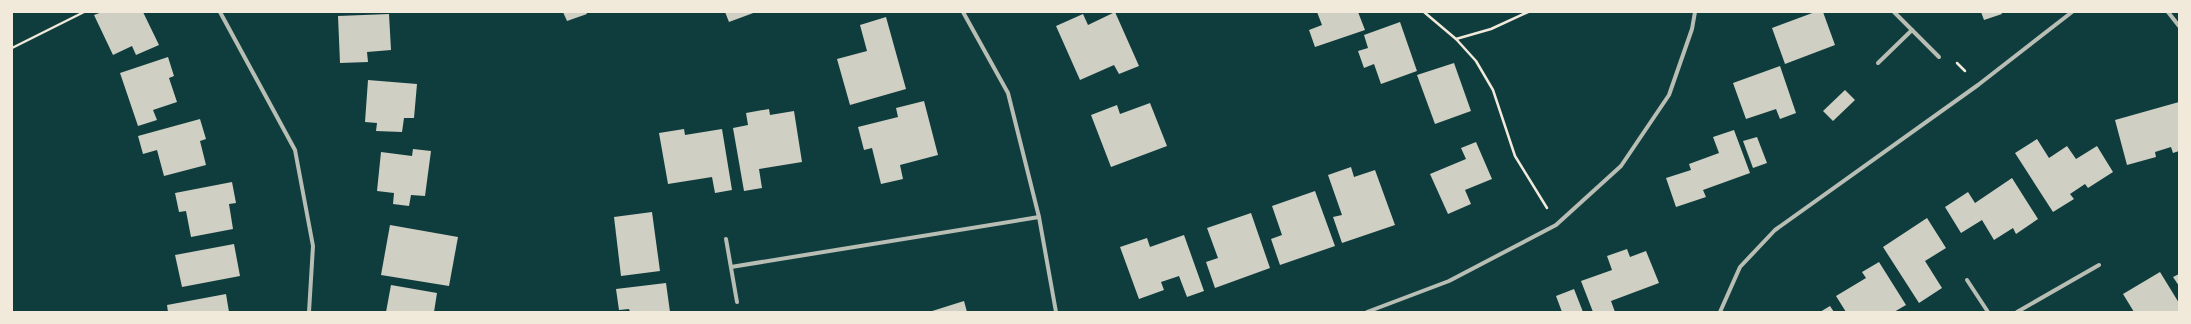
<svg xmlns="http://www.w3.org/2000/svg" width="2191" height="324" font-family="Literata,serif">
<style>
.building{fill:#cfcfc3}
.lines{fill:none;stroke-linecap:round;stroke-linejoin:round}
.path{stroke:#f1e9da;stroke-width:2.5}
.minor{stroke:#b8beb3;stroke-width:4}
</style>
<rect width="100%" height="100%" fill="#0f3d3e"/>
<g class="building">
<path d="M102,12h41l16,33 -23,10 -4,-9 -19,9 -19,-40z"/>
<path d="M563,12h23l1,2 -20,7z"/>
<path d="M725,12h31l-27,10z"/>
<path d="M1115,12l24,54 -20,8 -5,-9 -34,15 -24,-54 27,-12 5,11z"/>
<path d="M1317,12h41l7,18 -50,17 -6,-17 13,-5z"/>
<path d="M1815,12h8l12,33 -50,19 -13,-36z"/>
<path d="M1981,12h20l1,2 -18,6z"/>
<path d="M389,14l2,36 -24,2 1,10 -28,1 -2,-47z"/>
<path d="M886,17l20,72 -56,16 -13,-46 30,-8 -7,-26z"/>
<path d="M1400,22l17,49 -36,13 -7,-20 -10,4 -6,-17 10,-3 -4,-13z"/>
<path d="M168,57l6,19 -5,2 8,24 -24,8 4,10 -19,6 -18,-53z"/>
<path d="M1454,63l17,48 -36,13 -18,-49z"/>
<path d="M1780,66l16,47 -16,6 -4,-10 -30,10 -13,-36z"/>
<path d="M368,80l49,4 -3,34h-10l-2,14 -26,-1 1,-8 -12,-1z"/>
<path d="M1845,90l10,10 -22,21 -10,-10z"/>
<path d="M924,101l14,54 -38,10 3,14 -22,5 -9,-36 -8,2 -6,-23 40,-10 -2,-9z"/>
<path d="M2179,102v49l-6,2 -2,-6 -16,5 1,5 -29,8 -12,-45z"/>
<path d="M1150,103l17,43 -56,21 -20,-52 26,-10 3,9z"/>
<path d="M769,109l1,6 24,-4 8,51 -43,7 3,19 -18,3 -11,-63 15,-3 -2,-12z"/>
<path d="M200,119l6,20 -6,2 6,24 -42,11 -7,-26 -14,4 -5,-18z"/>
<path d="M684,129l1,6 37,-6 10,61 -17,3 -3,-16 -44,7 -9,-51z"/>
<path d="M1734,130l16,43 -47,17 3,7 -30,10 -10,-29 25,-8 -2,-6 30,-11 -6,-16z"/>
<path d="M1757,137l10,26 -14,5 -10,-27z"/>
<path d="M2037,139l12,19 18,-12 9,13 21,-13 16,26 -25,16 -3,-4 -15,10 4,5 -21,13 -38,-59z"/>
<path d="M1476,142l16,37 -27,11 6,14 -23,10 -18,-40 36,-15 -5,-11z"/>
<path d="M413,149l18,2 -6,45 -14,-1 -2,11 -16,-2 1,-11 -17,-2 4,-39 31,4z"/>
<path d="M1351,167l3,10 21,-7 20,55 -53,18 -9,-26 9,-2 -14,-40z"/>
<path d="M2012,178l26,41 -22,15 -3,-6 -19,12 -12,-20 -21,13 -16,-26 23,-15 7,11z"/>
<path d="M232,182l4,21 -7,1 4,25 -42,8 -5,-26 -7,1 -4,-19z"/>
<path d="M1315,191l20,55 -55,19 -9,-26 11,-4 -10,-29z"/>
<path d="M652,212l8,59 -39,5 -7,-59z"/>
<path d="M1251,213l19,55 -55,20 -9,-26 12,-4 -11,-30z"/>
<path d="M1927,218l19,30 -21,13 17,27 -23,15 -36,-56z"/>
<path d="M390,225l68,12 -9,49 -68,-11z"/>
<path d="M1184,235l20,56 -17,6 -8,-21 -18,6 3,8 -25,9 -19,-52 27,-9 3,9z"/>
<path d="M234,244l6,32 -58,11 -7,-32z"/>
<path d="M1627,249l3,8 16,-6 13,32 -48,18 4,11h-22l-12,-31 31,-11 -5,-14z"/>
<path d="M1879,262l27,43 -12,7h-48l-10,-16 30,-18 -4,-6z"/>
<path d="M2160,272l19,31v9h-45l-11,-18z"/>
<path d="M2179,274v12l-6,-9z"/>
<path d="M666,283l4,29h-40l-1,-3 -10,1 -3,-21z"/>
<path d="M391,285l46,8 -3,19h-48z"/>
<path d="M1574,289l9,23h-21l-6,-16z"/>
<path d="M226,294l3,18h-61l-1,-7z"/>
<path d="M964,301l3,11h-38z"/>
<path d="M1830,306l4,6h-14z"/>
</g>
<g class="lines">
<g class="path">
<path d="M1424,12l32,27"/>
<path d="M1528,12l-37,17 -35,10 20,22 17,29 22,66 32,52"/>
<path d="M12,48l72,-36"/>
<path d="M1957,63l8,8"/>
</g>
<g class="minor">
<path d="M220,12l75,138 18,96 -4,66"/>
<path d="M963,12l45,81 31,124 17,95"/>
<path d="M1894,12l45,45"/>
<path d="M2168,12l11,14"/>
<path d="M1878,63l34,-33"/>
<path d="M726,239l11,63"/>
<path d="M731,267l308,-50"/>
<path d="M1967,280l21,32"/>
<path d="M1367,312l82,-31 107,-56 65,-59 48,-71 23,-66 3,-17"/>
<path d="M1720,312l20,-45 35,-37 203,-145 94,-73"/>
<path d="M2017,312l82,-47"/>
</g>
</g>
<rect width="2191" height="324" fill="none" stroke="#f1e9da" stroke-width="26"/>
</svg>
